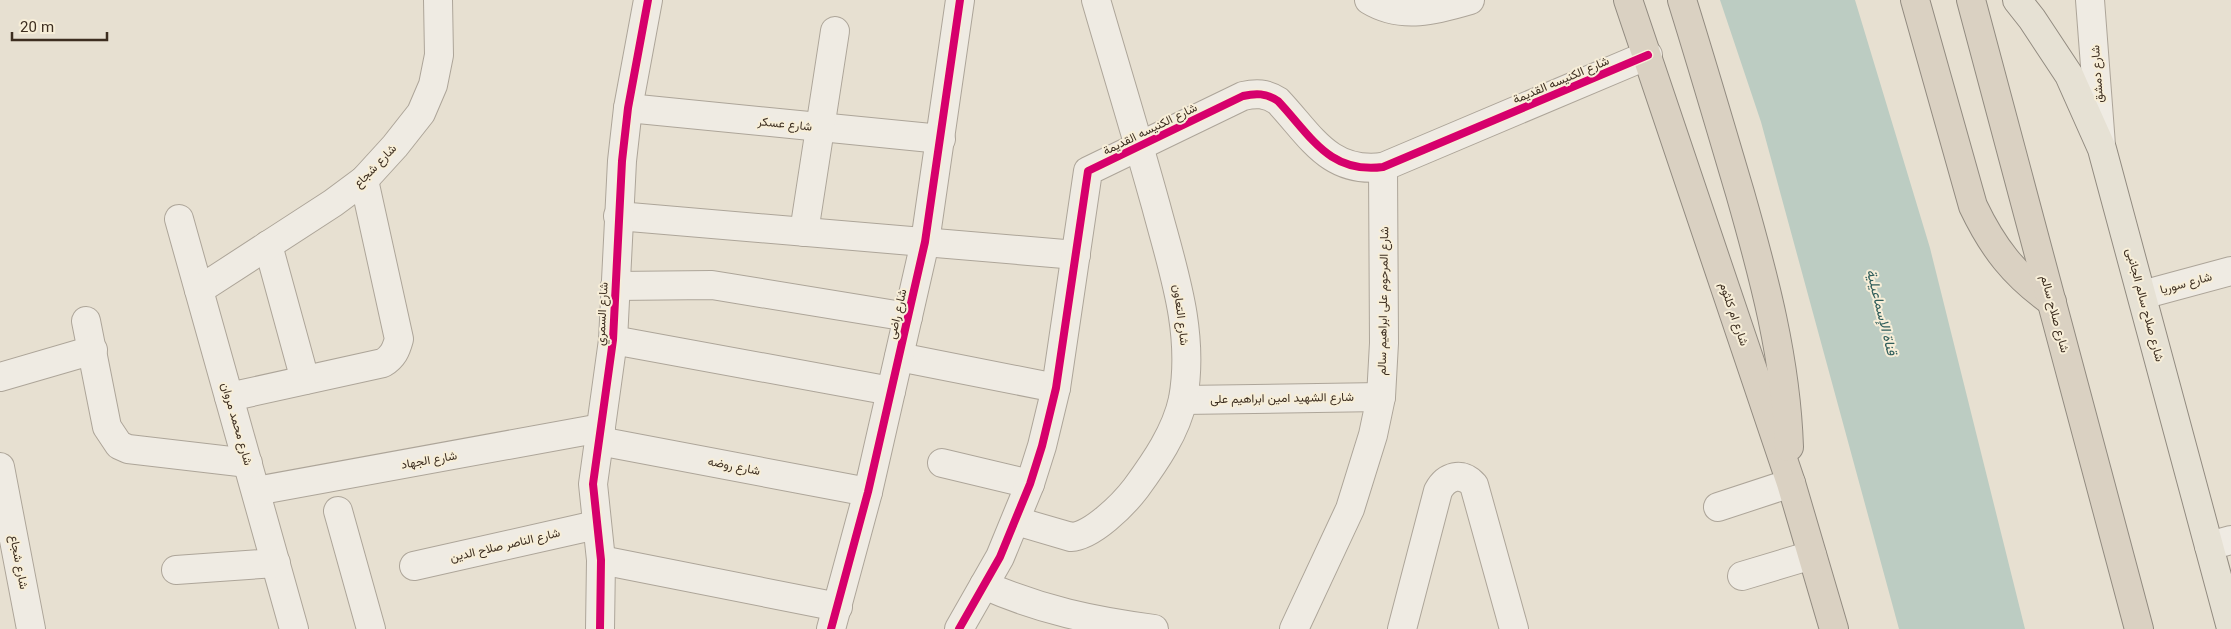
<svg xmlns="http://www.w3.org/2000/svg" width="2231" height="629" font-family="Georgia,Vazirmatn,serif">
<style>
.water{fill:#bcccc2}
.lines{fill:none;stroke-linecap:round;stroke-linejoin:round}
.minor-casing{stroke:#ada599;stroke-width:30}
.major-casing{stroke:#928b80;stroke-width:30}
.highway-casing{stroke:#928b80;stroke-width:30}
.minor{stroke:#efebe3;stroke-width:28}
.major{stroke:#e6e1d4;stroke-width:28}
.highway{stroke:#dad1c2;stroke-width:28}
.cycleway-casing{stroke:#f7eed8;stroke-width:11}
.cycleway{stroke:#d6006c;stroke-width:8}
.labels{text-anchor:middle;stroke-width:4;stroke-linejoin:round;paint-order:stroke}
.street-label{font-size:12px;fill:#3d2e20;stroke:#f7eed8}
.water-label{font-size:14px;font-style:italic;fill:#2f5d5a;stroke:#f7eed8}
</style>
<rect width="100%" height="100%" fill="#e7e0d1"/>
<path class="water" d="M1720,0h135l75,248 95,381h-126l-138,-507z"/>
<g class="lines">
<defs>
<g id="minor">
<path d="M1369,0c33,20 67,10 101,0"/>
<path d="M2090,0l11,145"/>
<path d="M628,108l313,31"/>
<path d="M618,216l458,39"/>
<path d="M179,219l115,410"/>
<path d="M804,232l31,-201"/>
<path d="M268,245l37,135"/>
<path d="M615,286l97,-1 196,32"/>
<path d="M199,290l134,-87 31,-23 31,-34 26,-33 12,-28 6,-30 -1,-55"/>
<path d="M2142,295l89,-24"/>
<path d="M86,321l21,106 12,18 9,4 120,14"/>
<path d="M613,340l278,51"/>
<path d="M899,357l157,31"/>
<path d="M0,377l93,-27"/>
<path d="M229,397l154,-34c10,-6 13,-13 16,-24l-35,-159"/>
<path d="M1183,400l198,-3"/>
<path d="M599,441l269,51"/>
<path d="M942,463l88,21"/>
<path d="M0,467l31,162"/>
<path d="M256,491l345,-63"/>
<path d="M1718,507l73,-24"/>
<path d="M338,511l33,118"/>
<path d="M1016,521l55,16c21,-1 52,-32 65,-49 19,-26 40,-56 47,-89 12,-67 -10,-129 -27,-193 -19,-69 -40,-137 -60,-206"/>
<path d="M2209,546l22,-6"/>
<path d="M601,560l237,47"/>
<path d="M414,566l182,-41"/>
<path d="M176,570l100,-7"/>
<path d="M1742,576l70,-21"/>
<path d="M984,585c57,25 109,36 170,44"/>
<path d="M600,629l1,-69 -8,-76 20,-144 9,-179 6,-53 20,-108"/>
<path d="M831,629l37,-137 57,-250 35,-242"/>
<path d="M959,629l41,-72 30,-73 12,-38 14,-58 32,-217 155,-75c13,-3 23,-3 35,5 33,35 51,73 105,66l265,-112"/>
<path d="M1294,629l56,-120 23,-74 8,-38 3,-54 -1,-176"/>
<path d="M1402,629l36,-138c8,-15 24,-20 36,-6l40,144"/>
</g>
<path id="major" d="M2017,0l15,19 37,56 33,74 129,479"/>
<g id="highway">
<path d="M1628,0l163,483 43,146"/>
<path d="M1682,0c20,64 39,129 58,193 24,84 46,166 49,254"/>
<path d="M1915,0l58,206c20,42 41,69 79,96"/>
<path d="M1971,0l168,629"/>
</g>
</defs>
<use href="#minor" class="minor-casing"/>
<use href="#major" class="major-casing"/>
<use href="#highway" class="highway-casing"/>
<use href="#minor" class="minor"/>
<use href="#major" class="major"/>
<use href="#highway" class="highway"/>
<defs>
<g id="cycleway">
<path d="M600,629l1,-69 -8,-76 20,-144 9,-179 6,-53 20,-108"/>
<path d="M831,629l37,-137 57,-250 35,-242"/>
<path d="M959,629l41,-72 30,-73 12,-38 14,-58 32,-217 155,-75c13,-3 23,-3 35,5 33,35 51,73 105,66l265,-112"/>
</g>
</defs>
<use href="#cycleway" class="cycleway-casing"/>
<use href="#cycleway" class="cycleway"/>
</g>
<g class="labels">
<g class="street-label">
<text transform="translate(2097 74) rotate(-94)" y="4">شارع دمشق</text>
<text transform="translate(1561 80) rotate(-23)" y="4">شارع الكنيسه القديمة</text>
<text transform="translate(785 124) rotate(6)" y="4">شارع عسكر</text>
<text transform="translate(1150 129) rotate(-26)" y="4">شارع الكنيسه القديمة</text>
<text transform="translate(375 166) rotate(-46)" y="4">شارع شجاع</text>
<text transform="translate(2186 283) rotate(-15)" y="4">شارع سوريا</text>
<text transform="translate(1383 301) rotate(-89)" y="4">شارع المرحوم على ابراهيم سالم</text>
<text transform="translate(2145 305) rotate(75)" y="4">شارع صلاح سالم الجانبى</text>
<text transform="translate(602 314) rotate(-87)" y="4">شارع السمري</text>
<text transform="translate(897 314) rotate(-77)" y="4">شارع راضى</text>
<text transform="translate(1734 314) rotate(71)" y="4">شارع ام كلثوم</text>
<text transform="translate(2055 314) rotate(75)" y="4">شارع صلاح سالم</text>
<text transform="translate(1181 315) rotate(83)" y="4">شارع التعاون</text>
<text transform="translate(1282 398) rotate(-1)" y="4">شارع الشهيد امين ابراهيم على</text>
<text transform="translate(237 424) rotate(74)" y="4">شارع محمد مروان</text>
<text transform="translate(429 460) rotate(-10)" y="4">شارع الجهاد</text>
<text transform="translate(734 466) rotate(11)" y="4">شارع روضه</text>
<text transform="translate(505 545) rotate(-13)" y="4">شارع الناصر صلاح الدين</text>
<text transform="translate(19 562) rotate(79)" y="4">شارع شجاع</text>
</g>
<g class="water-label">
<text transform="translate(1882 312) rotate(76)" y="5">قناة الإسماعيلية</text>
</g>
</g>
<path d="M12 32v8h95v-8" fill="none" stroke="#3d2e20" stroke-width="2.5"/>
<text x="20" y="32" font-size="15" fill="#3d2e20" stroke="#f7eed8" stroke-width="4" paint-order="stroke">20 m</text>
</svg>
